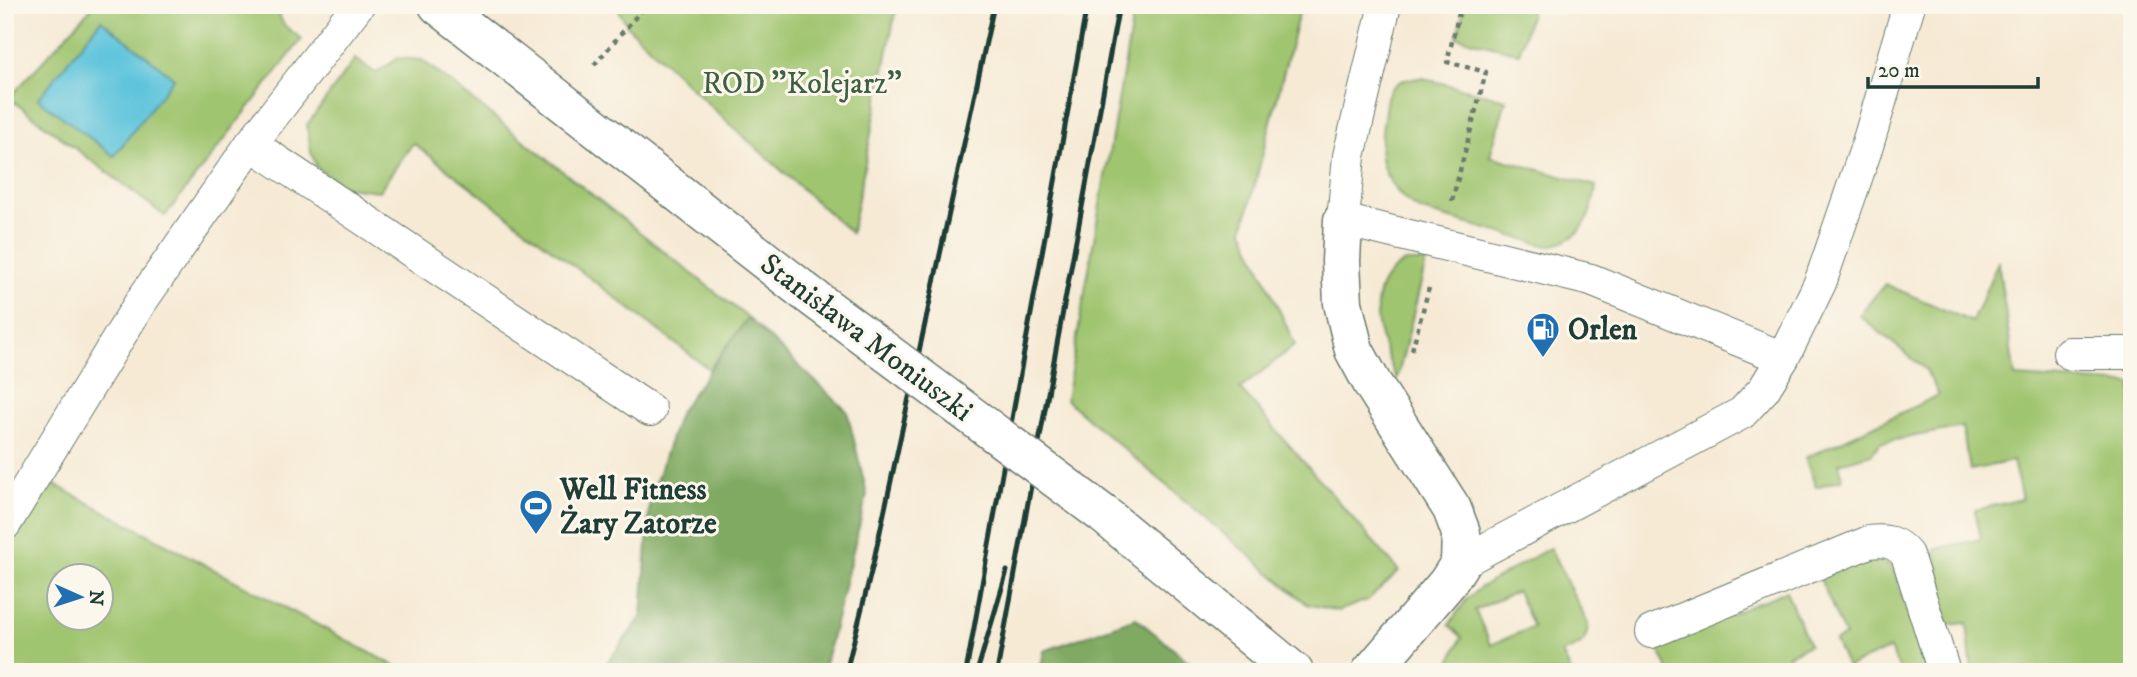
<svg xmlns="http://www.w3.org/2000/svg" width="2137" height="677" font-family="'IM FELL DW Pica',serif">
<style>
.green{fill:#a0c56f;stroke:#608152;stroke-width:2;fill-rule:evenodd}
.forest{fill:#80aa62;stroke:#50744b;stroke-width:2}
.water{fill:#5ec4db;stroke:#3e8088;stroke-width:2}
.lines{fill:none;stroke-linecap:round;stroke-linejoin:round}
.lane-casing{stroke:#6a7a6c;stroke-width:34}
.street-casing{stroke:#6a7a6c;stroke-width:41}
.secondary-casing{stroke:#6a7a6c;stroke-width:41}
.path{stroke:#6a7a6c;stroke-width:4.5;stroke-dasharray:5 5;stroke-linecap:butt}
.lane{stroke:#fff;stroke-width:32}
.street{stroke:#fff;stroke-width:38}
.secondary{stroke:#fff;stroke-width:38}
.rail{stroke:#1f3d34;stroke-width:5}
.secondary-bridge-casing{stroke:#6a7a6c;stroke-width:41;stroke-linecap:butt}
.secondary-bridge{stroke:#fff;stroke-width:38}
.labels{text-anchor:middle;stroke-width:6;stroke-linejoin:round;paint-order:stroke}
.park-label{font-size:30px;fill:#3f5f43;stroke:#fbf7ec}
.poi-label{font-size:30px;font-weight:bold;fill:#1f3d34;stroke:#fbf7ec;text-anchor:start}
.street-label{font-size:30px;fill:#1f3d34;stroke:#fbf7ec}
</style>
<rect width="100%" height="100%" fill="#fbf7ec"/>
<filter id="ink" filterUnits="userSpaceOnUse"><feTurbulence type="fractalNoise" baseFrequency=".0143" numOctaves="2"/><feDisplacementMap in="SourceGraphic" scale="14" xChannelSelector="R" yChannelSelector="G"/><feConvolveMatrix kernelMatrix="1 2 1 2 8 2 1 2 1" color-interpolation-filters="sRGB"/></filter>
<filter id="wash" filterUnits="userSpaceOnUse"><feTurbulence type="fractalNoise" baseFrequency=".00686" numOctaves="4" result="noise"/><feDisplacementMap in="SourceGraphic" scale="28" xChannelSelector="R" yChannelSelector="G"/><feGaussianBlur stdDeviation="1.57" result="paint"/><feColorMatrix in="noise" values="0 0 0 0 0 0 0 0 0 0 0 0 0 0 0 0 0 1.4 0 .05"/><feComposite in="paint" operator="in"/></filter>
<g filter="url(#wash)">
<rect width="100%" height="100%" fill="#f6ead5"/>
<g class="green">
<path d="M94,5h185c-2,18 9,24 23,34l-137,177 -156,-118z"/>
<path d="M616,5h281l-46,228 -128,-115 -95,-91z"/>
<path d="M1135,5h166l-58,225 52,115 -55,44 159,182 -31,29 -30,11 -31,-7 -241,-204z"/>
<path d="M1465,5h68l-14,48 -62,-16z"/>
<path d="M398,58l24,2 326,258 -39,51 -296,-226 -34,48 -34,-4 -28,-19 -6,-16 -4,-27 48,-66 21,14z"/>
<path d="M1422,78l84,22 -16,56 106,30c-4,31 -14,55 -48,60l-126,-35c-11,-5 -17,-11 -25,-20 -21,-26 -18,-42 -13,-72 2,-13 1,-27 12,-35 7,-6 17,-5 26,-6z"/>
<path d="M1405,262h21l-29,118c-17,-38 -39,-92 8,-118z"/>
<path d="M1998,262l17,115 117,7v288h-160l-5,-49 -19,2 -13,-76 46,-10 -6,-29 47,-11 -9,-38 -43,9 -8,-43 -82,16 -8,11 -33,9 4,16 -27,8 -11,-29 134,-63 -13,-25 -67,-55 26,-31 87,38z"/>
<path d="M46,480l360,192h-401v-117zM60,576h42v42h-42z"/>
<path d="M1550,548l38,76c-1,21 -9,22 -26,29l9,19h-126l17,-35 -13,-12 17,-25 15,-13zM1517,591l16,36 -42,18 -16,-35z"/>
<path d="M1867,559l19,3 8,9 33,101h-26l-11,-23 -43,18 -12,-26 10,-5 -26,-60z"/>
<path d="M1786,591l23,54 -21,10 4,10 -14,7h-109l-12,-27z"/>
</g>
<g class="forest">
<path d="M748,318l99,93 20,83 -44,178h-223l42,-56 8,-117 30,-88z"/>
<path d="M1136,618l65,54h-161l4,-21z"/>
</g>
<path class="water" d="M101,20l73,58 -60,78 -76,-57z"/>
</g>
<g filter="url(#ink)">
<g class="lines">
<defs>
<g id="lane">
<path d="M1385,5l-36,151 -6,64 248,60 192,78 -19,31 -22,24 -282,150"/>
<path d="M251,144l399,266"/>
<path d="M2069,353h63"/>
<path d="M1783,358l37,-75 47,-137 42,-141"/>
<path d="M5,524l135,-221 111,-159 107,-139"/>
<path d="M1651,632l218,-90c16,-2 27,-1 38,13l37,117"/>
</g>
<path id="street" d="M1343,220l-2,41 2,42 11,47 18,33 80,126 9,24 -1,30 -12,19 -77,90"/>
<g id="secondary">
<path d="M438,5l366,286"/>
<path d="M1103,514l191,158"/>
</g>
</defs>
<use href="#lane" class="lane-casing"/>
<use href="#street" class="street-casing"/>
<use href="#secondary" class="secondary-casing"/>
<g class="path">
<path d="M594,65l52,-60"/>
<path d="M1452,201l34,-129 -39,-10 14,-57"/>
<path d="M1412,350l17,-62"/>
</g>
<use href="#lane" class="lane"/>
<use href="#street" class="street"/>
<use href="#secondary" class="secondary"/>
<g class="rail">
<path d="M846,672l27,-108 121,-559"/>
<path d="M966,672l121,-667"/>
<path d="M977,672l30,-101"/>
<path d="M997,672l122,-667"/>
</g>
<defs>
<path id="secondary-bridge" d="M804,291l299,223"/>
</defs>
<use href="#secondary-bridge" class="secondary-bridge-casing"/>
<use href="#secondary-bridge" class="secondary-bridge"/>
</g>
</g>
<defs>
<symbol id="fuel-pin" viewBox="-11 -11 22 30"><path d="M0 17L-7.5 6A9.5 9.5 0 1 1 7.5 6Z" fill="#1f6fb2" stroke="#fbf7ec"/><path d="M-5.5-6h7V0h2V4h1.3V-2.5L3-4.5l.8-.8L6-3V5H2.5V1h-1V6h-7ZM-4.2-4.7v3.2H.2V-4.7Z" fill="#fff"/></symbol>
<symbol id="stadium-pin" viewBox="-11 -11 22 30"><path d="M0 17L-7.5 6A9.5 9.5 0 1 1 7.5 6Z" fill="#1f6fb2" stroke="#fbf7ec"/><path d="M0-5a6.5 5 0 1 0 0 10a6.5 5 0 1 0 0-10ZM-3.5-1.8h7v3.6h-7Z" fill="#fff"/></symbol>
</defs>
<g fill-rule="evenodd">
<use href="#fuel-pin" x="1524" y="310" width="38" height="52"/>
<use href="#stadium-pin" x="517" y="487" width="38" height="52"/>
</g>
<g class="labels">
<g class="park-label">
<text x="802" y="93">ROD "Kolejarz"</text>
</g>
<g class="poi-label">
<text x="1568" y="339">Orlen</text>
<text x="560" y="499">Well Fitness<tspan x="560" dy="34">Żary Zatorze</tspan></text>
</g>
<g class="street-label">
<text transform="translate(867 337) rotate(37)" y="10">Stanisława Moniuszki</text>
</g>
</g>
<rect width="2137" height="677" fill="none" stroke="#fbf7ec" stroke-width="28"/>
<g transform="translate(80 597) rotate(93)"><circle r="33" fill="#fbf7ec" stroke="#a3ada2" stroke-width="2"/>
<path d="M0-5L12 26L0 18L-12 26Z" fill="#1f6fb2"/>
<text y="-10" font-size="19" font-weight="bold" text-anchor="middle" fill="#1f3d34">N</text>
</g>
<path d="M1868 77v10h170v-10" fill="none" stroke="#1f3d34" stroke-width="3.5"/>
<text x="1878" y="77" font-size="21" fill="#1f3d34" stroke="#fbf7ec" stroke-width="5" paint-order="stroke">20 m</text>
</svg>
